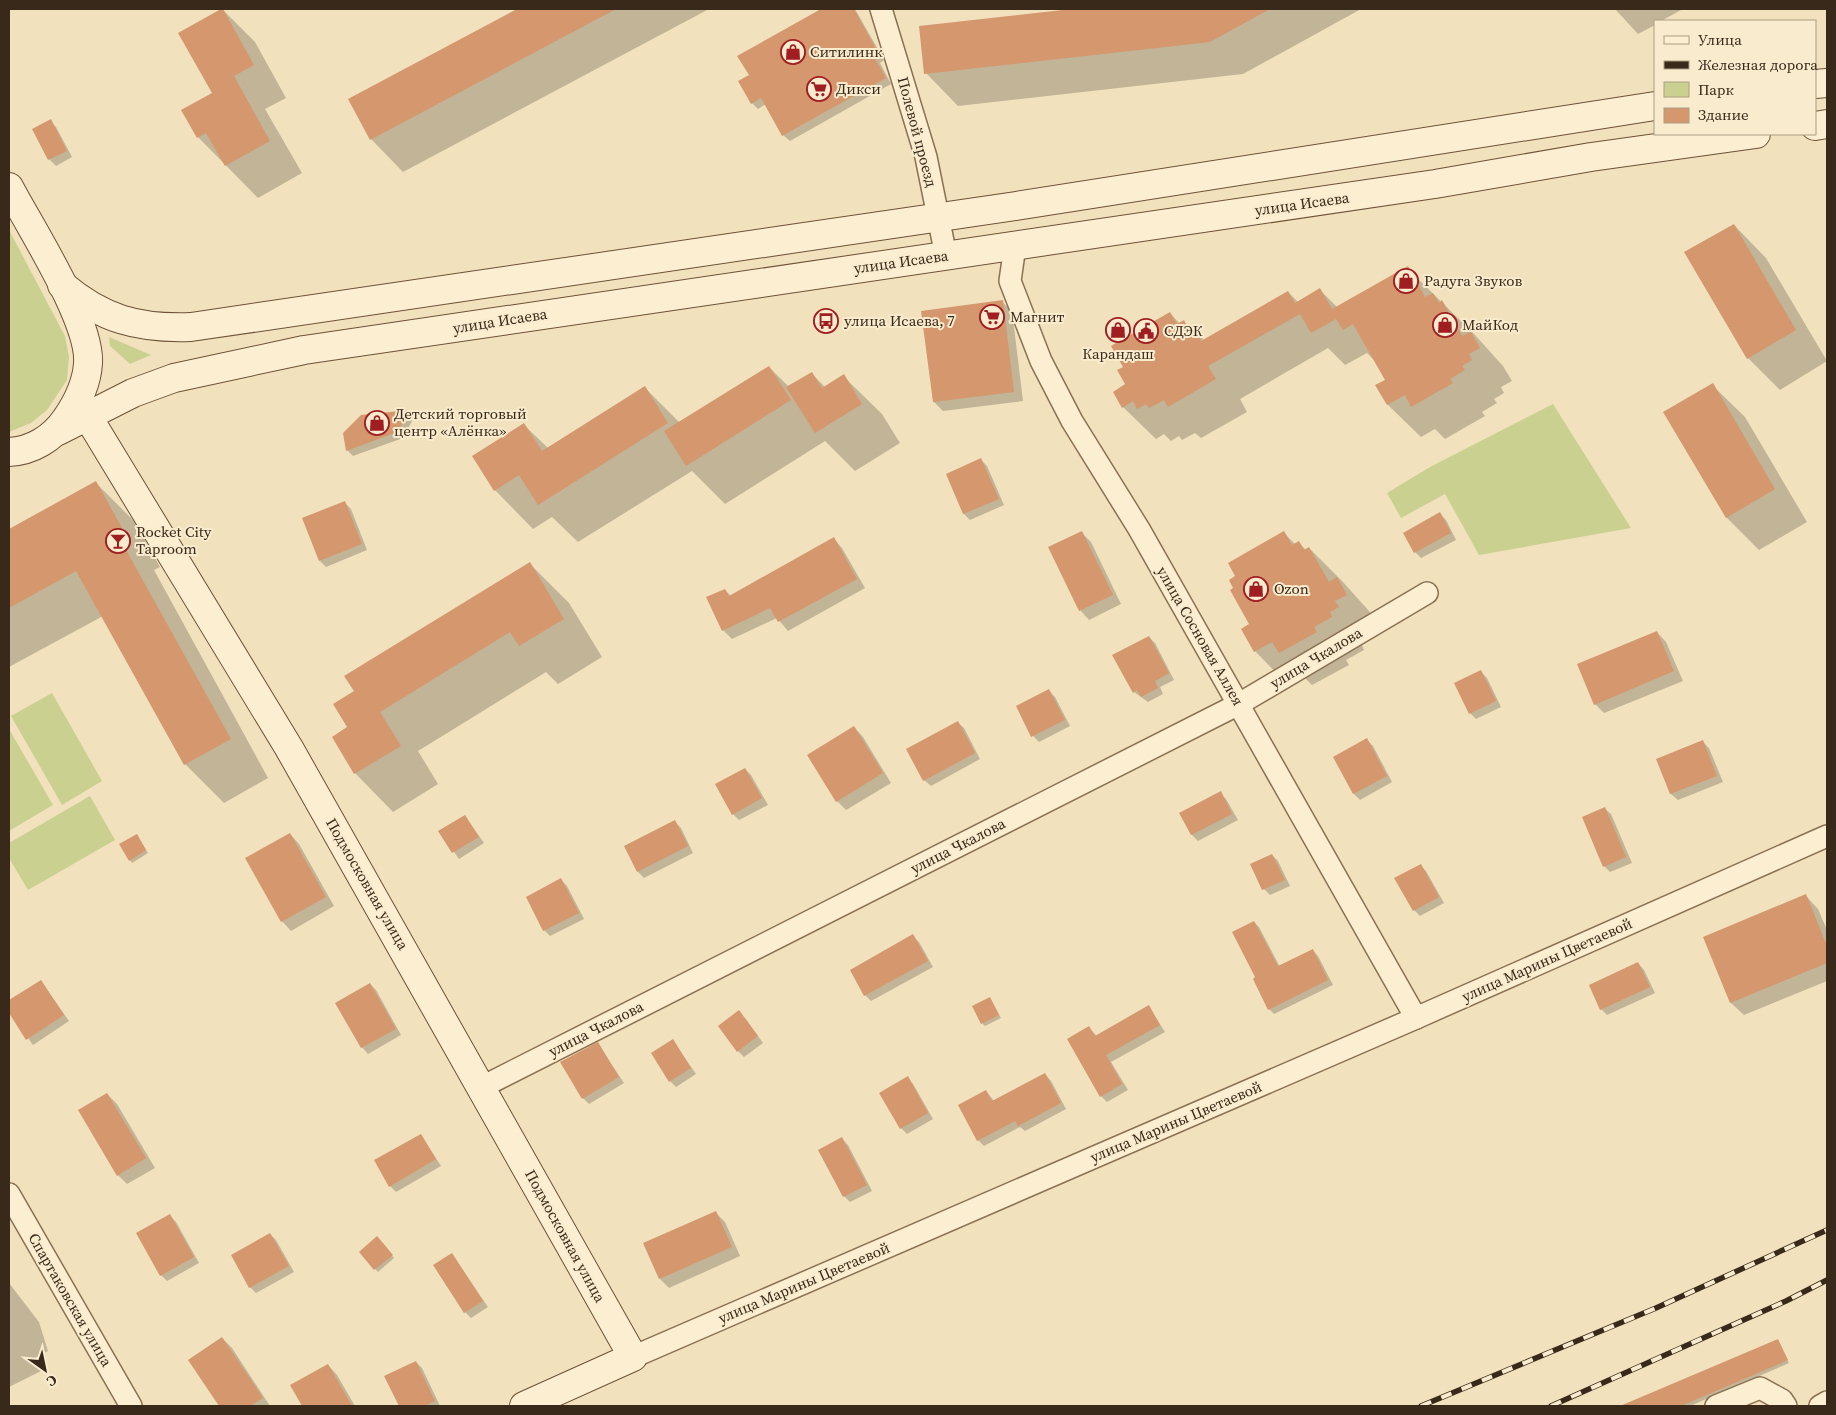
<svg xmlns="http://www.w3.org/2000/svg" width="1836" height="1415" font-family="'Source Serif 4',serif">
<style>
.green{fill:#cad190}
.shadow{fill:#0003}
.building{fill:#d4976e}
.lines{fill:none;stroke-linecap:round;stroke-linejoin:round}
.street-casing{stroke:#8b7154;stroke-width:24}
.secondary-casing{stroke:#6d5138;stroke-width:30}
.street{stroke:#fceed0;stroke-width:21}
.secondary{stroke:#fceed0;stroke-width:28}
.rail-casing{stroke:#39291a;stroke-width:5.5}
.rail{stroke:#f9ebcd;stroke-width:4;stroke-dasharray:11;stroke-linecap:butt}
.labels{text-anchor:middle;stroke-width:4;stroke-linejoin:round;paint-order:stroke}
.poi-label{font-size:15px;fill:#39291a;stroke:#f9ebcd;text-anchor:start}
.street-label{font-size:15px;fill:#39291a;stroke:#f9ebcd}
</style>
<rect width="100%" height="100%" fill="#f2e1bd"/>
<g class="green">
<path d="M9,230l56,106 4,21 -2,23 -20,30 -16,13 -22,9z"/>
<path d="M109,337l42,18 -21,9 -20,-18z"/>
<path d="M1553,404l78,124 -152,27 -34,-61 -44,24 -14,-25 43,-26z"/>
<path d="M52,693l50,88 -40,24 -51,-89z"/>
<path d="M9,729l44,76 -44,26z"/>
<path d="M90,796l25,44 -87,50 -19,-32v-15z"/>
</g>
<g class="shadow">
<path d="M222,9l33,33 31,56 -21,11 37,64 -44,25 -60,-61 15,-44z"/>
<path d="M520,9h189l-306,163 -32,-33 -21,-40z"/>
<path d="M823,9h32l29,51 -4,3 11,21 -101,57 -7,-6 -17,-31 -8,5 -6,-6 -2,-27 -11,-20z"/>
<path d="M1083,9h278l-118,65 -285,32 -32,-33 -6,-46z"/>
<path d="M1615,9h68l-22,12h-6v4l-17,9z"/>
<path d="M50,121l6,6 16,30 -16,9 -7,-7 -15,-30z"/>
<path d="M1734,225l32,33 61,103 -47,29 -32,-32z"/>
<path d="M1407,268l68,67 28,31 9,15 -11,6 3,6 -10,6 3,4 -15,9 3,4 -40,23 -10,-10 -14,8 -33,-32 -11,-20 9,-5 -10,-18 -9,-9 -22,12 -17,-17 -88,51 7,13 -46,26 -6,-5 -13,7 -3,-4 -8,5 -7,-7 -8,5 -33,-32 4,-22 -3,-17 46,-55 10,11 3,-2 8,8 2,-1 12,12 83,-49 10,10 22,-12 17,17z"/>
<path d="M1002,302l10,9 11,90 -80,10 -9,-9z"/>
<path d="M769,367l20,20 22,-14 14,14 18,-11 39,38 18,29 -45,28 -30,-30 -100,63 -33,-33 -114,71 -26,-25 -19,12 -38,-39 29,-65 24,23 97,-60 35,35z"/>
<path d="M1712,385l33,32 62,105 -48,28 -32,-32z"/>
<path d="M408,411l6,6 -11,21 -50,18 -6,-6z"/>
<path d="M981,460l6,6 17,39 -34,15 -6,-6 -16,-39z"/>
<path d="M96,483l38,38 26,46 -6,3 114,208 -44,25 -39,-39 -82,-148 -94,51v-136z"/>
<path d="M345,503l6,6 16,41 -41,17 -6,-6z"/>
<path d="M1440,514l6,6 10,20 -35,18 -6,-6z"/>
<path d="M1082,533l9,9 30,62 -32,16 -9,-10z"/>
<path d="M1284,533l11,11 3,-2 8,8 3,-2 33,33 27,30 9,17 -11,6 3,6 -8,5 2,5 -18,10 3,5 -37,20 -10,-10 -15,9 -32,-33 -4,-26z"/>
<path d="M834,539l8,9 23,40 -77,43 -11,-13 -45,21 -9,-9 -15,-32 17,-8 6,6z"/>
<path d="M530,564l39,39 33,54 -44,27 -12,-12 -128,79 20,33 -45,28 -38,-39 1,-81z"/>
<path d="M1657,632l9,10 17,39 -79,32 -9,-9z"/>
<path d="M1149,637l6,6 19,37 -14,7 3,7 -15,8 -14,-10z"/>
<path d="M1481,672l6,6 14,29 -25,12 -6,-6z"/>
<path d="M1049,691l6,6 15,29 -31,16 -6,-6 -15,-29z"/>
<path d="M957,722l7,6 16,31 -49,27 -7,-6z"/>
<path d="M854,727l9,10 28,46 -45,27 -9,-9z"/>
<path d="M1367,740l6,6 19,36 -32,18 -6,-6 -20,-36z"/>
<path d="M1703,742l6,6 14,34 -45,18 -7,-6 -13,-34z"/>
<path d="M745,769l6,6 17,30 -29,15 -6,-6z"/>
<path d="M1220,793l6,6 12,21 -40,21 -6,-6 -11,-22z"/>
<path d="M1604,808l7,6 21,49 -22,9 -6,-6z"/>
<path d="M465,816l19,27 -25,16 -19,-27z"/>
<path d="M675,822l6,6 12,25 -49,25 -6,-6 -12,-25z"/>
<path d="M290,834l9,10 35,62 -43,25 -9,-10z"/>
<path d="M139,839l9,14 -16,10 -2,-3z"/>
<path d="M1272,855l6,6 12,25 -20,9 -6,-6 -12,-24z"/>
<path d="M1420,865l6,6 18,32 -24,13 -6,-6z"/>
<path d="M561,880l6,6 17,33 -34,17 -6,-6z"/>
<path d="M1806,896l12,13 9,21v51l-83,34 -13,-12 -27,-65z"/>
<path d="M1254,922l5,5 21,40 32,-17 6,6 15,29 -59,29 -5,-5 -12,-31z"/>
<path d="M913,936l6,6 14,25 -62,34 -6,-6z"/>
<path d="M1638,963l6,7 11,23 -48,22 -6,-6z"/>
<path d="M41,981l28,40 -36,24 -24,-34v-9z"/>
<path d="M370,984l6,6 25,45 -33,19 -6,-7z"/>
<path d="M990,998l11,20 -16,8 -3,-3z"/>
<path d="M1149,1007l16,25 -54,30 17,28 -21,12 -6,-6 -12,-68 8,8z"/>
<path d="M745,1018l18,25 -19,14 -6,-6z"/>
<path d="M673,1041l23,33 -20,13 -6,-6z"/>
<path d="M598,1044l26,39 -35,21 -6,-6z"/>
<path d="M1045,1074l6,7 15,28 -41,22 -5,-4 -36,19 -6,-6 8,-49 8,10z"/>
<path d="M907,1078l6,6 20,35 -26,15 -6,-6z"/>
<path d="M107,1094l10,10 38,64 -28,16 -9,-9z"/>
<path d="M421,1135l20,31 -45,26 -6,-6z"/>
<path d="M842,1139l6,6 24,46 -22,11 -6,-6z"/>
<path d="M716,1213l9,9 15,34 -71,32 -9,-9z"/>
<path d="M170,1216l6,6 23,41 -32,18 -6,-6z"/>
<path d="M270,1234l6,6 18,32 -38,21 -6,-6z"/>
<path d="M377,1238l17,20 -16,14 -17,-20z"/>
<path d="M452,1254l36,53 -17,11 -6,-6z"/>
<path d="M9,1283l30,39 9,29 -13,7 8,12 -34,17z"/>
<path d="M222,1338l10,10 38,58h-49l-31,-46z"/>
<path d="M1777,1340l12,23 -99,43h-66z"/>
<path d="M416,1362l6,6 18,38h-40l-14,-29z"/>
<path d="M328,1365l9,10 18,31h-52l-11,-20z"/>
</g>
<g class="building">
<path d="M221,9h2l31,56 -20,11 36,65 -45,25 -19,-33 -9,5 -16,-28 31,-17 -34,-60z"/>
<path d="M517,9h99l-246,131 -22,-41z"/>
<path d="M821,9h33l25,45 -5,3 12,21 -104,58 -21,-38 -10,6 -13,-23 11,-6 -12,-19z"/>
<path d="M1071,9h199l-60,33 -286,32 -5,-48z"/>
<path d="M51,119l16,32 -19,9 -16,-31z"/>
<path d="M1734,224l62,106 -49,29 -63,-107z"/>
<path d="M1408,266l17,31 8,-4 6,10 3,-3 20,36 9,-4 9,16 -11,6 3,6 -10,6 3,4 -15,9 3,4 -42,24 -6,-12 -18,10 -12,-20 10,-5 -32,-56 -10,6 -7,-11 -25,14 -11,-19 -92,52 8,13 -48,28 -4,-7 -15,8 -3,-4 -9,5 -4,-8 -11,7 -9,-16 12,-8 -8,-14 6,-3 -12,-21 59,-34 7,12 7,-4 5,10 5,-3 7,14 87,-50 7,12 25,-15 12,21z"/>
<path d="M1003,300l11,92 -81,10 -12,-91z"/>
<path d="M769,366l22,34 -105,66 -22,-35z"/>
<path d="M812,372l10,16 22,-14 18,30 -47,29 -29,-46z"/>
<path d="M1713,383l62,106 -49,29 -63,-106z"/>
<path d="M645,386l23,37 -130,82 -19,-30 -25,16 -22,-35 52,-33 18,28z"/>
<path d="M409,410l-12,22 -51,19 -3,-18 18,-18z"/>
<path d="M981,458l18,41 -36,15 -17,-40z"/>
<path d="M96,481l26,47 -6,4 115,207 -47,26 -108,-194 -67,37v-79z"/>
<path d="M345,501l17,43 -43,17 -17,-43z"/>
<path d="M1440,512l11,21 -37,20 -11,-20z"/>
<path d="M1082,531l31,64 -34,16 -31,-64z"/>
<path d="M1284,531l8,14 7,-4 5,9 5,-3 20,35 8,-5 10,18 -12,6 4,6 -9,5 2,5 -18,10 3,5 -38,21 -7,-11 -18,10 -13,-23 8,-5 -19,-34 3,-2 -4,-8 6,-4 -7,-13z"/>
<path d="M834,537l23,42 -79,43 -8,-14 -48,23 -16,-34 19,-8 4,7z"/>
<path d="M530,562l34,57 -45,27 -9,-14 -130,80 21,34 -47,28 -22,-37 15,-10 -14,-23 21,-13 -10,-15z"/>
<path d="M1657,631l17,40 -80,34 -17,-41z"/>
<path d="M1149,636l20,37 -14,8 3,7 -17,9 -4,-7 -4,3 -21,-38z"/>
<path d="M1481,670l15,31 -27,13 -15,-31z"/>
<path d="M1049,689l16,31 -34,17 -15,-31z"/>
<path d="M958,721l17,32 -52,28 -17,-32z"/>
<path d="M854,726l29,47 -47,29 -29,-47z"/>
<path d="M1367,738l20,38 -34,18 -20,-37z"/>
<path d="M1703,740l14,36 -47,18 -14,-35z"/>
<path d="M745,768l17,30 -30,17 -17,-31z"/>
<path d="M1221,791l11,23 -41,21 -12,-22z"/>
<path d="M1605,807l21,50 -23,10 -21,-50z"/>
<path d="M465,815l14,22 -27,16 -14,-22z"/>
<path d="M675,820l13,26 -51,26 -13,-26z"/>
<path d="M290,833l36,64 -45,25 -36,-64z"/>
<path d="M137,834l9,16 -17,11 -10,-17z"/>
<path d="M1272,854l13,26 -23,10 -12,-26z"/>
<path d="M1421,864l18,33 -26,14 -19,-33z"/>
<path d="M561,878l18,35 -36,18 -17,-34z"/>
<path d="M1806,894l21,52v17l-97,40 -27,-66z"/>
<path d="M1254,921l24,45 35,-17 15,31 -60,30 -15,-31 2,-2 -23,-45z"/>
<path d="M913,934l15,27 -64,35 -14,-26z"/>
<path d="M1638,962l12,25 -50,23 -11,-25z"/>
<path d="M41,980l23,35 -38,25 -17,-27v-13z"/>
<path d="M370,983l26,46 -35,19 -26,-45z"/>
<path d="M990,997l9,18 -18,9 -9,-18z"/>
<path d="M1149,1005l11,20 -54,30 16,29 -22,13 -33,-58 22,-13 6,10z"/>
<path d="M739,1010l19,26 -21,16 -19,-26z"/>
<path d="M673,1039l18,29 -22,14 -18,-29z"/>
<path d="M598,1042l21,35 -37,22 -22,-37z"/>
<path d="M1045,1073l16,30 -43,23 -3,-5 -38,20 -19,-36 28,-15 6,11z"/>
<path d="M908,1076l20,37 -28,16 -21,-36z"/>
<path d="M107,1093l39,65 -29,18 -39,-66z"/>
<path d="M421,1134l15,25 -47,28 -15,-27z"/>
<path d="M842,1137l25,48 -24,12 -25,-47z"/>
<path d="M716,1211l16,36 -73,32 -16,-36z"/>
<path d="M170,1214l24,43 -34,19 -24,-43z"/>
<path d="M270,1233l19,33 -40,22 -18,-33z"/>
<path d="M377,1236l16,19 -19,15 -15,-18z"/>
<path d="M452,1253l31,48 -19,12 -31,-48z"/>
<path d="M222,1337l41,61 -13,8h-31l-31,-46z"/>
<path d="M1778,1339l10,21 -107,46h-61z"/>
<path d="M416,1361l19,40 -11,5h-25l-15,-30z"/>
<path d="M328,1364l24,42h-50l-12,-21z"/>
</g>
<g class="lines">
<defs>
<g id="street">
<path d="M881,9l45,148 20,99"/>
<path d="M1015,246l-5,35 31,80 31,60 67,108 277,489"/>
<path d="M482,1087l757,-383 188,-111"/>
<path d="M9,1194l122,212"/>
<path d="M633,1357l783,-339 411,-182"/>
<path d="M1716,1406l44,-18 22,12 4,6"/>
<path d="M1820,1406l7,-4"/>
</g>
<g id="secondary">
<path d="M1815,84l12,-1"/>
<path d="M1815,126l12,-2"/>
<path d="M9,187c21,40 82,134 79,176 -1,20 -11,40 -22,56 -13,19 -34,32 -57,33"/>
<path d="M62,285c40,34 76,44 129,42l825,-121 639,-100"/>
<path d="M88,417l201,331 344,609 -109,49"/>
<path d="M58,431l75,-38 41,-15 130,-28 1131,-166 156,-27 165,-23"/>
</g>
</defs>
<use href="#street" class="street-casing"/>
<use href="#secondary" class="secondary-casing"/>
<use href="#street" class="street"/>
<use href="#secondary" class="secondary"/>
<defs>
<g id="rail">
<path d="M1421,1406l235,-98 171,-78"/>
<path d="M1551,1406l235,-105 41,-21"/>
</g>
</defs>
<use href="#rail" class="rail-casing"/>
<use href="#rail" class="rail"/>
</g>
<defs>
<symbol id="shop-ring" viewBox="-11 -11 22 22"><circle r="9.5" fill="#f9ebcd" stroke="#a01e22" stroke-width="1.5"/><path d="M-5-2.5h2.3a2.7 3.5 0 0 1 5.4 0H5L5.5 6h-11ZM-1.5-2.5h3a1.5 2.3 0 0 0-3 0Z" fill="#a01e22"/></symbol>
<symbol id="supermarket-ring" viewBox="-11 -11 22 22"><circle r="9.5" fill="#f9ebcd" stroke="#a01e22" stroke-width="1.5"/><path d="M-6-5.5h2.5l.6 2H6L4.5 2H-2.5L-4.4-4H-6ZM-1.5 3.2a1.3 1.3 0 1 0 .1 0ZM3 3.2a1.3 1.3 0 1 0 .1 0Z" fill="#a01e22"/></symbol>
<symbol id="bus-ring" viewBox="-11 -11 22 22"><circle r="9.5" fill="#f9ebcd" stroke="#a01e22" stroke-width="1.5"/><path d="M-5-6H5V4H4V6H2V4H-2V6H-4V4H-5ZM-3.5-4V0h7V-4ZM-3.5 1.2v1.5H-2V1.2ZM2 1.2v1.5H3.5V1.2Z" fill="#a01e22"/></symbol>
<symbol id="civic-ring" viewBox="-11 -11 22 22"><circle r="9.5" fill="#f9ebcd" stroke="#a01e22" stroke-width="1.5"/><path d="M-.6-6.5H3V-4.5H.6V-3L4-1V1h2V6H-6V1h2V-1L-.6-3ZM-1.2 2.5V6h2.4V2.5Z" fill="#a01e22"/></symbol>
<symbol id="bar-ring" viewBox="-11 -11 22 22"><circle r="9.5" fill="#f9ebcd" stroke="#a01e22" stroke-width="1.5"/><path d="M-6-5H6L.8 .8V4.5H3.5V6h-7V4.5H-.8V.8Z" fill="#a01e22"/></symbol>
</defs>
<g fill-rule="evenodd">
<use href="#shop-ring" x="779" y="38" width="28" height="28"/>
<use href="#supermarket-ring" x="805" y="75" width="28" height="28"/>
<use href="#shop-ring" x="1392" y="267" width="28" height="28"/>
<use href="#supermarket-ring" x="978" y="303" width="28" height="28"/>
<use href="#bus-ring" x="812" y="307" width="28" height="28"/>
<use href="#shop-ring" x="1431" y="311" width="28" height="28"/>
<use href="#shop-ring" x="1104" y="316" width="28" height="28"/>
<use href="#civic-ring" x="1132" y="317" width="28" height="28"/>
<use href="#shop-ring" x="363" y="409" width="28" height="28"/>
<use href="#bar-ring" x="104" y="527" width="28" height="28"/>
<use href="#shop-ring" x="1242" y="575" width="28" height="28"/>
</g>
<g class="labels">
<g class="poi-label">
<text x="810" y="57">Ситилинк</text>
<text x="836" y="94">Дикси</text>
<text x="1424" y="286">Радуга Звуков</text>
<text x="1010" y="322">Магнит</text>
<text x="844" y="326">улица Исаева, 7</text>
<text x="1462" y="330">МайКод</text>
<text x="1164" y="336">СДЭК</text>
<text x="1118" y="359" text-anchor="middle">Карандаш</text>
<text x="394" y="419">Детский торговый<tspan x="394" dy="17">центр «Алёнка»</tspan></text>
<text x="136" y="537">Rocket City<tspan x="136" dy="17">Taproom</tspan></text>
<text x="1274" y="594">Ozon</text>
</g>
<g class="street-label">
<text transform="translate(917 132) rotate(75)" y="5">Полевой проезд</text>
<text transform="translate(1302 204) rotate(-8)" y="5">улица Исаева</text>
<text transform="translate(901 262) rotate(-8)" y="5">улица Исаева</text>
<text transform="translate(500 321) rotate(-9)" y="5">улица Исаева</text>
<text transform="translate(1200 636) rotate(60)" y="5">улица Сосновая Аллея</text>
<text transform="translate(1316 658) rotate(-31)" y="5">улица Чкалова</text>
<text transform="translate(958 846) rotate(-27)" y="5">улица Чкалова</text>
<text transform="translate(367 884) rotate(60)" y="5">Подмосковная улица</text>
<text transform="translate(1547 960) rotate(-24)" y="5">улица Марины Цветаевой</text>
<text transform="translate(596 1029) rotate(-27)" y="5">улица Чкалова</text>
<text transform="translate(1176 1122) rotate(-23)" y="5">улица Марины Цветаевой</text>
<text transform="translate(565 1236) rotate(61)" y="5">Подмосковная улица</text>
<text transform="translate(804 1283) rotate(-23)" y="5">улица Марины Цветаевой</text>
<text transform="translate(70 1300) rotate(60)" y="5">Спартаковская улица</text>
</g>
</g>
<rect width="1836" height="1415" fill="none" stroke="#39291a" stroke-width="20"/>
<rect x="1654" y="20" width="162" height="115" fill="#f9ebcd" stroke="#ac9d85"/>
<rect x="1664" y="36" width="25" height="8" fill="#fceed0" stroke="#ac9d85"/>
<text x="1698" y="45" font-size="15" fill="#39291a">Улица</text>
<rect x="1664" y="61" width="25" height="8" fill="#39291a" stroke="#ac9d85"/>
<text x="1698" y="70" font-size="15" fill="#39291a">Железная дорога</text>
<rect x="1664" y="82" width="25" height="15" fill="#cad190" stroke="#ac9d85"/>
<text x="1698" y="95" font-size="15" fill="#39291a">Парк</text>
<rect x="1664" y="108" width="25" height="15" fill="#d4976e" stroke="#ac9d85"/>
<text x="1698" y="120" font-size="15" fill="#39291a">Здание</text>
<g transform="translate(45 1370) rotate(147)" stroke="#f9ebcd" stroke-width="4" paint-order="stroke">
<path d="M0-4L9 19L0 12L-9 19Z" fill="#39291a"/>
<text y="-8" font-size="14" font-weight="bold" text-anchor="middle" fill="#39291a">С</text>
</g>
</svg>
